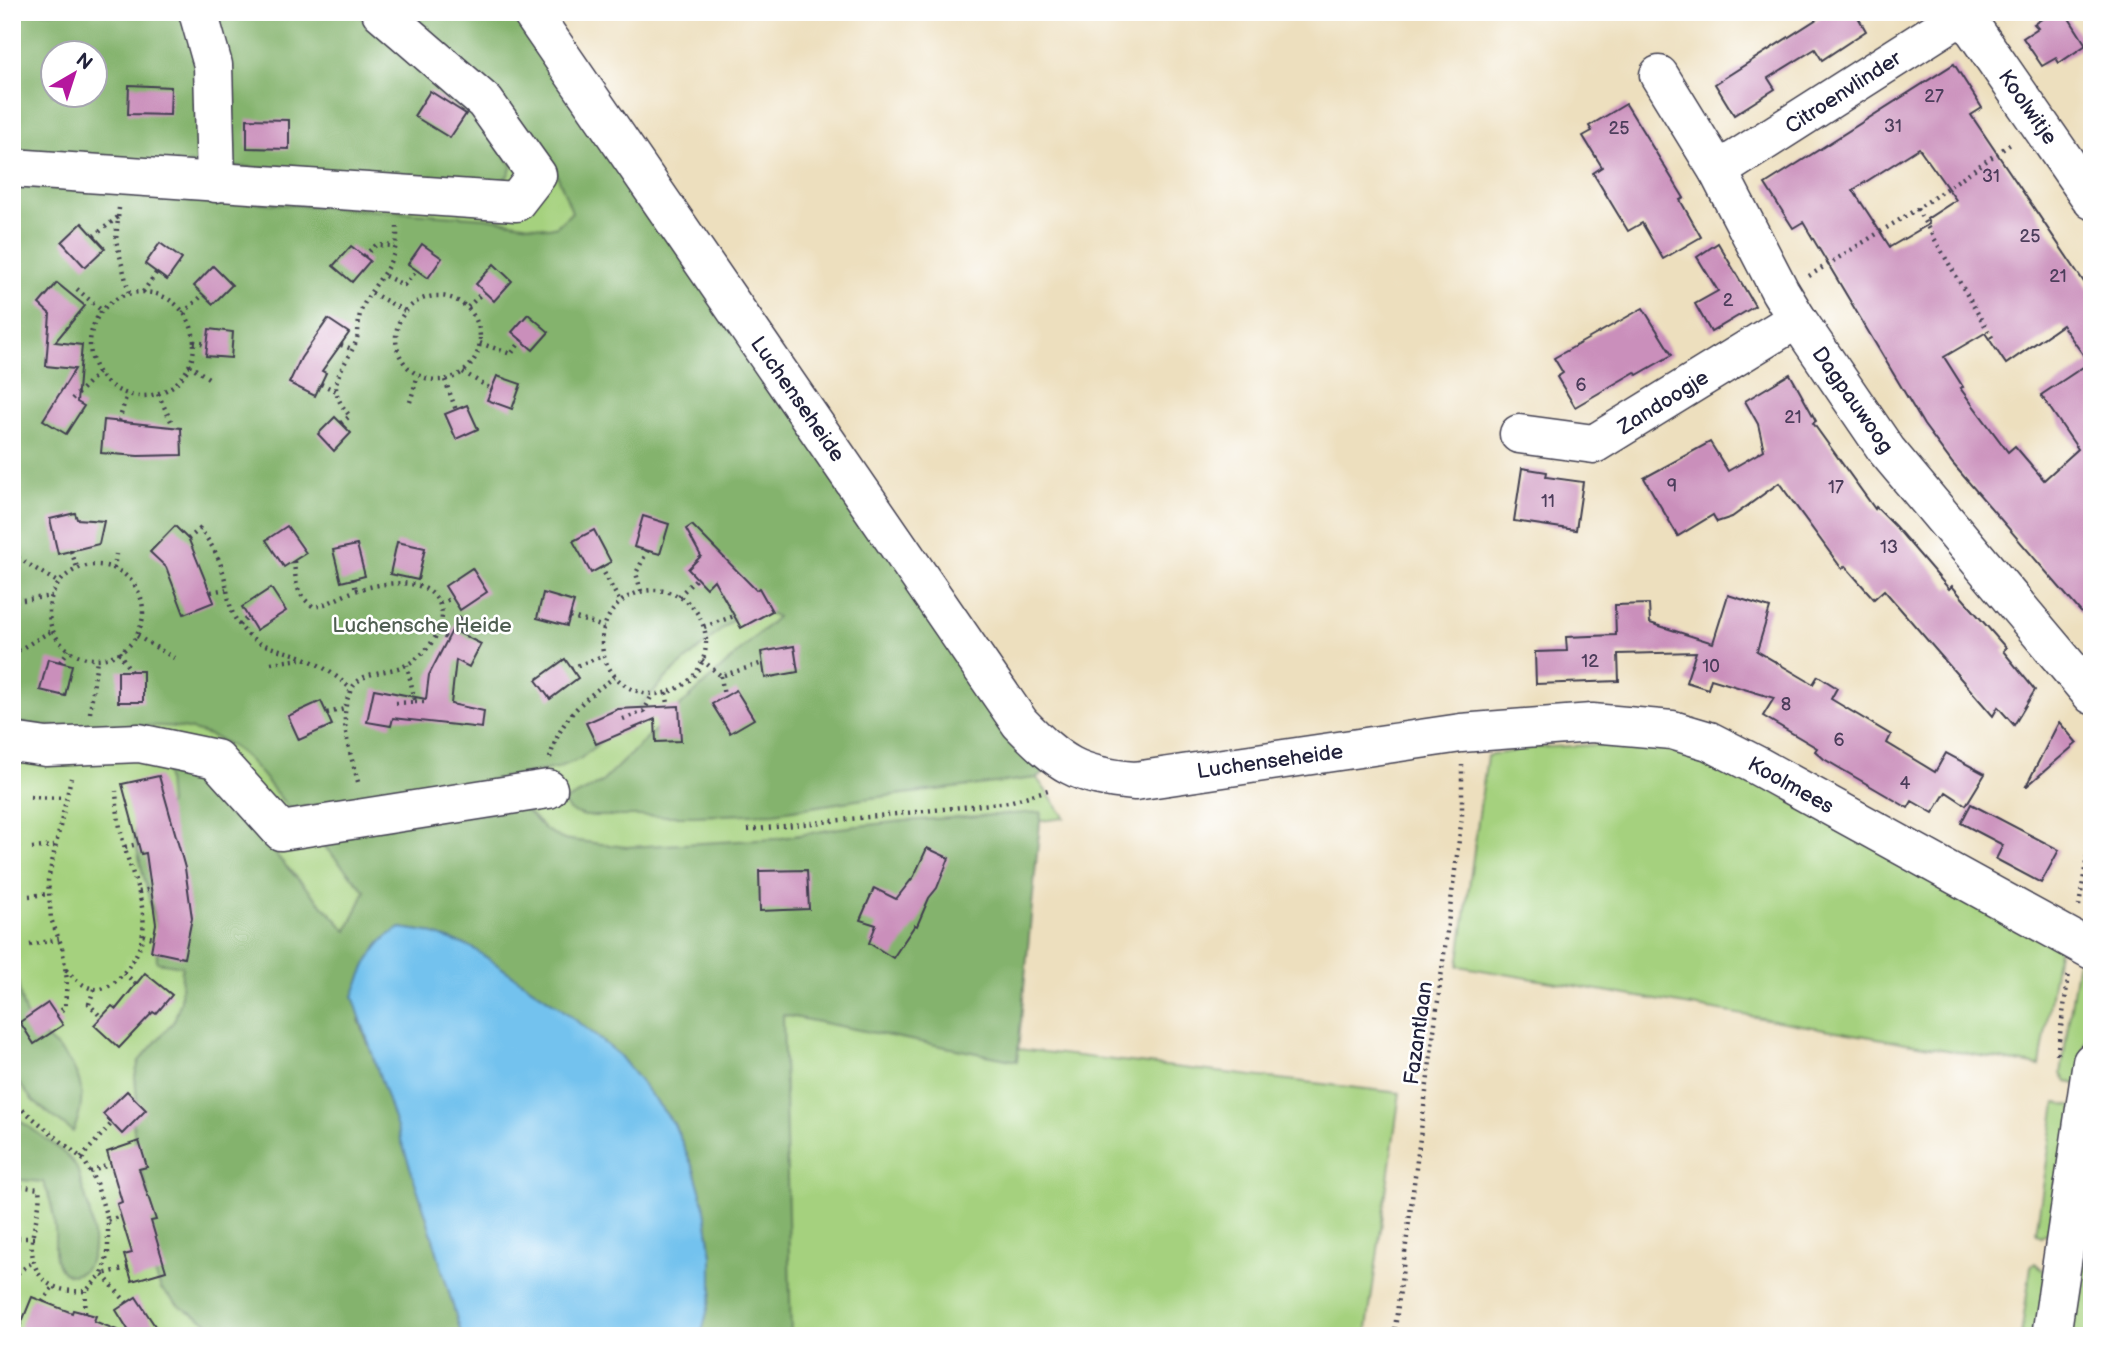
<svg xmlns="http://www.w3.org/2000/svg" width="2104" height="1348" font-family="'Balsamiq Sans',sans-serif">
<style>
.green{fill:#a5d17e;stroke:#647a5c;stroke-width:2;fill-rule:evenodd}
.forest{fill:#84b36d;stroke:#536a54;stroke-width:2;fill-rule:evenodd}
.water{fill:#73c2ee;stroke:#4a7294;stroke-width:2}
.building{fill:#ca8fbb;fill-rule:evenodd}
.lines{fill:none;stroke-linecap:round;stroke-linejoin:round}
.minor-casing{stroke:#403e4f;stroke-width:41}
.path{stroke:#403e4f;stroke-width:4.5;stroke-dasharray:2 5;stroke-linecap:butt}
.minor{stroke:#fff;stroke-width:38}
.labels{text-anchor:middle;stroke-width:5;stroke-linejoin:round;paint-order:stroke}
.number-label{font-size:18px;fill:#4c3d5b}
.street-label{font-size:21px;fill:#22223b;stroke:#fff}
.park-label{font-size:21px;fill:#505f52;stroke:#fff}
</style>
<rect width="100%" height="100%" fill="#fff"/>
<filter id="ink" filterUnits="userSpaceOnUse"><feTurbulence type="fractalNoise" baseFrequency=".0143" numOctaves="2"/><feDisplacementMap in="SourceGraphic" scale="14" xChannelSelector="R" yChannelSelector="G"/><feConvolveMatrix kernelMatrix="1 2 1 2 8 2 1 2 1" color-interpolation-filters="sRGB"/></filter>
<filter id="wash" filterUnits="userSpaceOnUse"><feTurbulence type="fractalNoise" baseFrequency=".00686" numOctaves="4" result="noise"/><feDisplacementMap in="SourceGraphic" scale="28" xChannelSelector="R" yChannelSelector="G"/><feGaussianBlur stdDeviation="1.57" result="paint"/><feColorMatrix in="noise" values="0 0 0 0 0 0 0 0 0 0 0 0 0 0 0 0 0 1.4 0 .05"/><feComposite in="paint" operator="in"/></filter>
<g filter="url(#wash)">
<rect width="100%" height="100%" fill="#eddfbe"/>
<g class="green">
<path d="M12,12h485l568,806 -301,36 253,207 1,-12 382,44 -34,243h-1354zM52,52h42v42h-42z"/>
<path d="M1663,742l56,20 340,182 -19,122 -582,-100 29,-210 42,-8z"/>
<path d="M2078,959l14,8v33l-13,84 -12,-2 -6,-8z"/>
<path d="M2056,1103l19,3 -27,127 -7,3 -5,-4z"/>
<path d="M2092,1175l-1,161h-23z"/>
<path d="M2035,1263l10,9 -3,64h-21l10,-70z"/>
</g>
<g class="forest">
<path d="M15,12h340l112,93 45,60c-4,15 -9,17 -23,18l-477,-31v-59l4,-6v-9l-4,-10v-52zM52,52h42v42h-42z"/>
<path d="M399,12h114l532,757 -2,5 -7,4 -173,21 -89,14 -79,3h-110l-15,-5 -7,-9 38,-19 63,-62 113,-104 -25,-14 -84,73 -39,42 -49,41 -23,9 -125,22 -142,19c-17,-18 -30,-40 -49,-56 -49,-39 -113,-25 -170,-26 -20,0 -39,-3 -59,-5v-536l474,32 63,10 8,-2 15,-14 -14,-35 -26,-41z"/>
<path d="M166,766l27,5 32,23 58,69 64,68 18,-40 -50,-55 209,-28 21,21 17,10 64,8 150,-8 64,-11 64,-7 137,-9 -24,249 -234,-46 8,321h-90l11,-44v-36l-8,-52 -10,-34 -20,-46 -55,-69 -61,-49 -87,-59 -43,-15 -27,-4 -42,92c40,103 72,210 103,316h-230l-53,-30 -18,-17 -7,-18 -6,-78 -12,-43 -3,-28 4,-22 -2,-24 4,-15 35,-40 7,-21 1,-34 -25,-4 -1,-36 -22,-89 2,-12 8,-7 25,-14z"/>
<path d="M12,910c3,35 2,75 15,108 5,11 14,16 23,23 31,27 40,52 23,91l-40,-31 -21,-27z"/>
<path d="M12,1115c17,13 52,34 63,50 4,6 5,15 7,21 7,20 24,79 -6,88 -5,2 -12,0 -15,-4 -9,-11 -5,-28 -6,-41 -1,-16 -5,-33 -12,-47l-31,-3z"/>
</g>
<path class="water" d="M401,928l27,4 43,15 87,59 61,49 55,69 20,46 10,34 8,52v36l-11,44h-239l-35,-118 -74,-222c11,-27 20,-56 48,-68z"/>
<g id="blocks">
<g class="building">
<path d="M1828,12h27l11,19 -44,29 -7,-11 -47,29 7,11 -41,26 -19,-31z"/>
<path d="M2053,12h12l21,33 -27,18 -3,-5 -14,8 -19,-28 15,-10 -4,-4z"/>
<path d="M1954,64l28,44 -11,7 121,179v331l-139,-161 -29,-39 -121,-203 -10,6 -28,-44zM1919,148l37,52 -29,19 2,5 -39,23 -37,-57zM2062,325l27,38 -48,32 37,54 -34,31 -29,-34 -7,6 -48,-64 3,-1 -19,-30 41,-24 21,31z"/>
<path d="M129,85l42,2 -1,28 -42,-1z"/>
<path d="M430,91l36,23 -16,24 -36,-22z"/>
<path d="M1626,104l58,94 -4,2 21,37 -38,22 -21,-36 -14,8 -35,-58 9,-6 -19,-31 9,-5 -3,-5z"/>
<path d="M247,119l42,1v29l-42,-1z"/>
<path d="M82,223l23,25 -20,19 -23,-25z"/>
<path d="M160,243l22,16 -15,21 -22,-16z"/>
<path d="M1718,243l37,63 -44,26 -16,-28 23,-13 -21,-34z"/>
<path d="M422,244l20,14 -14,20 -20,-14z"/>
<path d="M351,246l19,15 -18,21 -19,-16z"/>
<path d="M494,264l18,17 -18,20 -18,-17z"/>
<path d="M213,266l19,19 -19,19 -19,-18z"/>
<path d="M57,283l28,23 -30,36 27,3 -5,57 7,4 -18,28 -23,-14 32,-51 -29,-3 4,-52 -11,-10z"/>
<path d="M1643,308l29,47 -35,20 -2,-3 -60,35 -18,-30 6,-4 -9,-15z"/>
<path d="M528,314l21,18 -16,18 -21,-18z"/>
<path d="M328,319l21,14 -27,38 4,2 -11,23 -26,-13 12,-25z"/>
<path d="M209,329l24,3 -2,26 -25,-2z"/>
<path d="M1790,374l26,47 -3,2 62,86 1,-2 19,19 54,63 3,-3 54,62 -3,3 32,39 -21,35 -16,-18 -5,9 -109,-126 -10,9 -29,-33 -3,3 -63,-86 -47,34 -15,5 -4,-7 -35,21 -34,-58 66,-36 18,29 36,-21 -6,-26 -13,-23z"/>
<path d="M497,376l24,8 -9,25 -25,-9z"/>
<path d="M467,405l11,24 -22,10 -11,-25z"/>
<path d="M335,417l16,16 -17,18 -16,-17z"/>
<path d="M104,420l77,8 1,27 -44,1 -37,-3z"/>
<path d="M1522,468l25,4 -1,5 37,5 -7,48 -62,-9z"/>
<path d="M75,513l2,6 27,2 -5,23 -41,10 -8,-35z"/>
<path d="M643,516l26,8 -9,30 -26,-7z"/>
<path d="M692,525l64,65 3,-2 13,23 -31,17 -27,-48 -8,8 -18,-19 13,-13 -15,-27z"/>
<path d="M175,526l14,14 25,62 -30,12 -18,-47 -16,-15z"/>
<path d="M287,526l19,27 -22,14 -18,-27z"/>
<path d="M594,530l17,32 -20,11 -18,-32z"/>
<path d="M397,542l28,6 -7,32 -28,-6z"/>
<path d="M357,545l8,31 -24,6 -8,-32z"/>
<path d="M472,568l15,24 -27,18 -15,-24z"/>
<path d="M271,588l15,23 -30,19 -14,-23z"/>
<path d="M543,593l31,9 -7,24 -30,-8z"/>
<path d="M1728,595l42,13 -13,43 56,33 5,-8 19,12 -6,11 60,36 -4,8 48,29 11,-19 39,21 -19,31 -20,-13 -13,21 -21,-12 -4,7 -84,-49 -9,-8 2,-3 -54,-32 11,-18 -63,-19 -3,10 -22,-7 10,-30 -78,2 1,27 -83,3 -1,-32 32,-1 -1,-14 50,-2 -1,-30 34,-1 1,19 63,20z"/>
<path d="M459,617l2,1 -2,15 22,11 -12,23 -13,-7 -5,44 33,7 -2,17 -89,-10 -2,8 -24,-4 7,-33 52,10 3,-24z"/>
<path d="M794,646l4,26 -33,6 -4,-26z"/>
<path d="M48,659l24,6 -7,31 -25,-6z"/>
<path d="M565,659l13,19 -28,21 -14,-19z"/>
<rect x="118" y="671" width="25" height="31"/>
<path d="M736,690l18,29 -24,14 -18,-29z"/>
<path d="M321,701l11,24 -33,15 -11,-24z"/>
<path d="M679,706l2,35 -25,1 -1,-23 -59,25 -10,-21 32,-14z"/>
<path d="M2059,722l18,21 -50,43h-1z"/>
<path d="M159,776l26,92 7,50 -8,40 -33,-7 5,-27 -10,-71 -5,1 -19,-70z"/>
<path d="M1971,804l88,46 -18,33 -45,-24 7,-14 -42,-22z"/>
<path d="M927,848l22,10 -12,30 -8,10 -12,28 -2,-1 -22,33 -24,-15 7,-18 -16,-5 14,-32 22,11 18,-23z"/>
<path d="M807,870l2,39 -49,2 -1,-40z"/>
<path d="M145,973l27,22 -16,19 -3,-2 -34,36 -25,-23 18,-19 4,3z"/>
<path d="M48,1003l15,22 -29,19 -14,-22z"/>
<path d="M127,1091l19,19 -24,24 -19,-20z"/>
<path d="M139,1141l8,26 -8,2 17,51 -5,1 15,50 -34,10 -8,-26 8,-2 -15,-49 5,-2 -15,-50z"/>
<path d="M32,1297l40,16 1,-3 23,6 -2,5 33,13v2h-91l-17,-7z"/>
<path d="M136,1297l19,29 -15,10h-8l-16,-26z"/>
</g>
</g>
</g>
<g filter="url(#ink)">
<use href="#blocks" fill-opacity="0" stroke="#403e4f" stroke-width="2"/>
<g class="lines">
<defs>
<g id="minor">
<path d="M198,12l15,53 3,118"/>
<path d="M531,12l489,711c40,41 57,53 115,58l326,-48 131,-10 80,7 37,11 45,23 338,186"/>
<path d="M1964,15l128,185"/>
<path d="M1659,75l59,96 62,120 17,28 90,132 205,244"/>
<path d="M12,168l504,34 21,-27 -52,-73 -104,-90"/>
<path d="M1718,171l249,-159"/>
<path d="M1519,434l75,10 203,-125"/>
<path d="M12,742l34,5 93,-4 77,16 65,72 267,-42"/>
<path d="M2051,1336l41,-274"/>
</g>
</defs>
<use href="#minor" class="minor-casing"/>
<g class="path">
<path d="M119,208l-3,32 13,53"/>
<path d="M1917,209l77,132"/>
<path d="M94,236l24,-19"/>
<path d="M364,256l12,-11 19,1"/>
<path d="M385,276l19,9 13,-15"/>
<path d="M1809,276l108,-67 95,-66"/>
<path d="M77,289l24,21"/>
<circle cx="142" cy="344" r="52"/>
<path d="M143,292l13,-19"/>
<path d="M372,293l33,18"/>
<circle cx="438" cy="338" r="42"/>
<path d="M468,307l16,-16"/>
<path d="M183,313l20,-18"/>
<path d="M194,342l13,2"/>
<path d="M480,343l31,11 11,-14"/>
<path d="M341,345l11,4"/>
<path d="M189,365l21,14"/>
<path d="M463,372l28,17"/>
<path d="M445,380l11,30"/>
<path d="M321,384l15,7"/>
<path d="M158,394l13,27"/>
<path d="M72,399l26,-26"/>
<path d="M410,402l8,-27"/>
<path d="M119,421l8,-27"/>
<path d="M341,423l9,-7c-27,-31 -9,-42 5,-72 5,-10 2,-23 6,-33 12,-31 38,-44 36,-84"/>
<path d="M188,539l12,-10c10,13 19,27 23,43 6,20 4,38 18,55 14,19 34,21 56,28 21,8 38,19 54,34"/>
<path d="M71,551l7,19"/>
<path d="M18,558l41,25"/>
<path d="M294,561c2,22 1,33 20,46 17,-3 27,-12 44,-17 24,-7 69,-16 82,15 9,22 -15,51 -34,60 -18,9 -46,4 -56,27 -13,30 2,64 9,94"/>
<circle cx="96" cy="612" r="47"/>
<path d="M601,567l19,35"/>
<path d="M114,569l2,-15"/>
<path d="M353,579l3,11"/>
<circle cx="654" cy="642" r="52"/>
<path d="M641,591l-5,-18 12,-23"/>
<path d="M211,592l15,-3"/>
<path d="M679,596l17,-17"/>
<path d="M16,601l36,-5"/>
<path d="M440,603l13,-5"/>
<path d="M570,616l34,11"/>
<path d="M239,625l9,-8"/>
<path d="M704,627l30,-11"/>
<path d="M438,633l10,6"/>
<path d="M137,636l37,22"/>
<path d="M119,652l12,20"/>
<path d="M12,654l41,-24"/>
<path d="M702,660l19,16 42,-13"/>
<path d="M60,662l9,-12"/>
<path d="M271,663l30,-4"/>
<path d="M571,668l32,-12"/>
<path d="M721,676l3,21"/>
<path d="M666,693l2,10"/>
<path d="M415,702h11"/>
<path d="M396,703l19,-1 -8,-37"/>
<path d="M90,713l7,-54"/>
<path d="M327,713l18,-4"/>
<path d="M623,719l21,-8 8,-16"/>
<path d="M550,758c9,-38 34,-60 65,-81"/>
<path d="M30,797l35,1"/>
<path d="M748,830l261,-28 39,-12"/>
<path d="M125,847l13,-3"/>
<path d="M32,848l22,-2"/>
<path d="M139,892l12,-3"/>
<path d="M29,896l20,-2"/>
<path d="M2079,906l13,-80"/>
<path d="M143,935l10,3"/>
<path d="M30,945l29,-6"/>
<path d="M66,970c13,13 28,27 46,14 11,-8 17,-18 24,-29 19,-37 -3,-74 -12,-110 -5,-18 -7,-36 -8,-54"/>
<path d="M124,973l12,11"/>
<path d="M94,989l-5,15 12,13"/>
<path d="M56,1015l9,-8 2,-27 -5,-33 -11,-28 -3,-39 23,-102"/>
<path d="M2057,1054l12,-81"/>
<path d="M12,1101l72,59 12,23 12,38v32l-6,21 -16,17c-30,2 -52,-8 -54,-41 -2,-18 10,-40 7,-61l-21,-3"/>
<path d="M81,1158l31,-35"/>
<path d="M90,1172l21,-8"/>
<path d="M108,1221l12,-5"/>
<path d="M18,1238h16"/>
<path d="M12,1277l22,-16"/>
<path d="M43,1302l10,-16"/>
<path d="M127,1303l-25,-29 26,-6"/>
<path d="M85,1313l1,-22"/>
<path d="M1394,1336l68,-519v-52"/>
</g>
<use href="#minor" class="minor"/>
</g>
</g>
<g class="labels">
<g class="number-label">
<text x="1934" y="102">27</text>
<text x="1893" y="132">31</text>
<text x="1619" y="134">25</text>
<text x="1991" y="182">31</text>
<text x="2030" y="242">25</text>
<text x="2058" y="282">21</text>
<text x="1728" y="306">2</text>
<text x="1581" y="391">6</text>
<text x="1793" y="423">21</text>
<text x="1672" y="492">9</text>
<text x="1836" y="493">17</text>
<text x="1548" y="507">11</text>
<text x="1889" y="553">13</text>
<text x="1590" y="667">12</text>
<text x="1711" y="672">10</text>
<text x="1786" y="710">8</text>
<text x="1839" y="746">6</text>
<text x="1905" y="789">4</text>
</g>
<g class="street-label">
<text transform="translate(1843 92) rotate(-33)" y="7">Citroenvlinder</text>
<text transform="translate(2028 107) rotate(55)" y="7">Koolwitje</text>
<text transform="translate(798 399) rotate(55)" y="7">Luchenseheide</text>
<text transform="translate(1853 400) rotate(55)" y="7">Dagpauwoog</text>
<text transform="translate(1663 402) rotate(-32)" y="7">Zandoogje</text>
<text transform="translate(1270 761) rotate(-8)" y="7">Luchenseheide</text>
<text transform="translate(1791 785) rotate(29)" y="7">Koolmees</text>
<text transform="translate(1418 1033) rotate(-82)" y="7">Fazantlaan</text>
</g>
<g class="park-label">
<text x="422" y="632">Luchensche Heide</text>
</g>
</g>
<rect width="2104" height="1348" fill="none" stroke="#fff" stroke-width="42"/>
<g transform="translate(74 74) rotate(39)"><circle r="33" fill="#ffffff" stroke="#a7a7b1" stroke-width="2"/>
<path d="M0-5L12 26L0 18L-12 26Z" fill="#b5179e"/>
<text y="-10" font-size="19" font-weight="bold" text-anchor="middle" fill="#22223b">N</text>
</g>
</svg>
